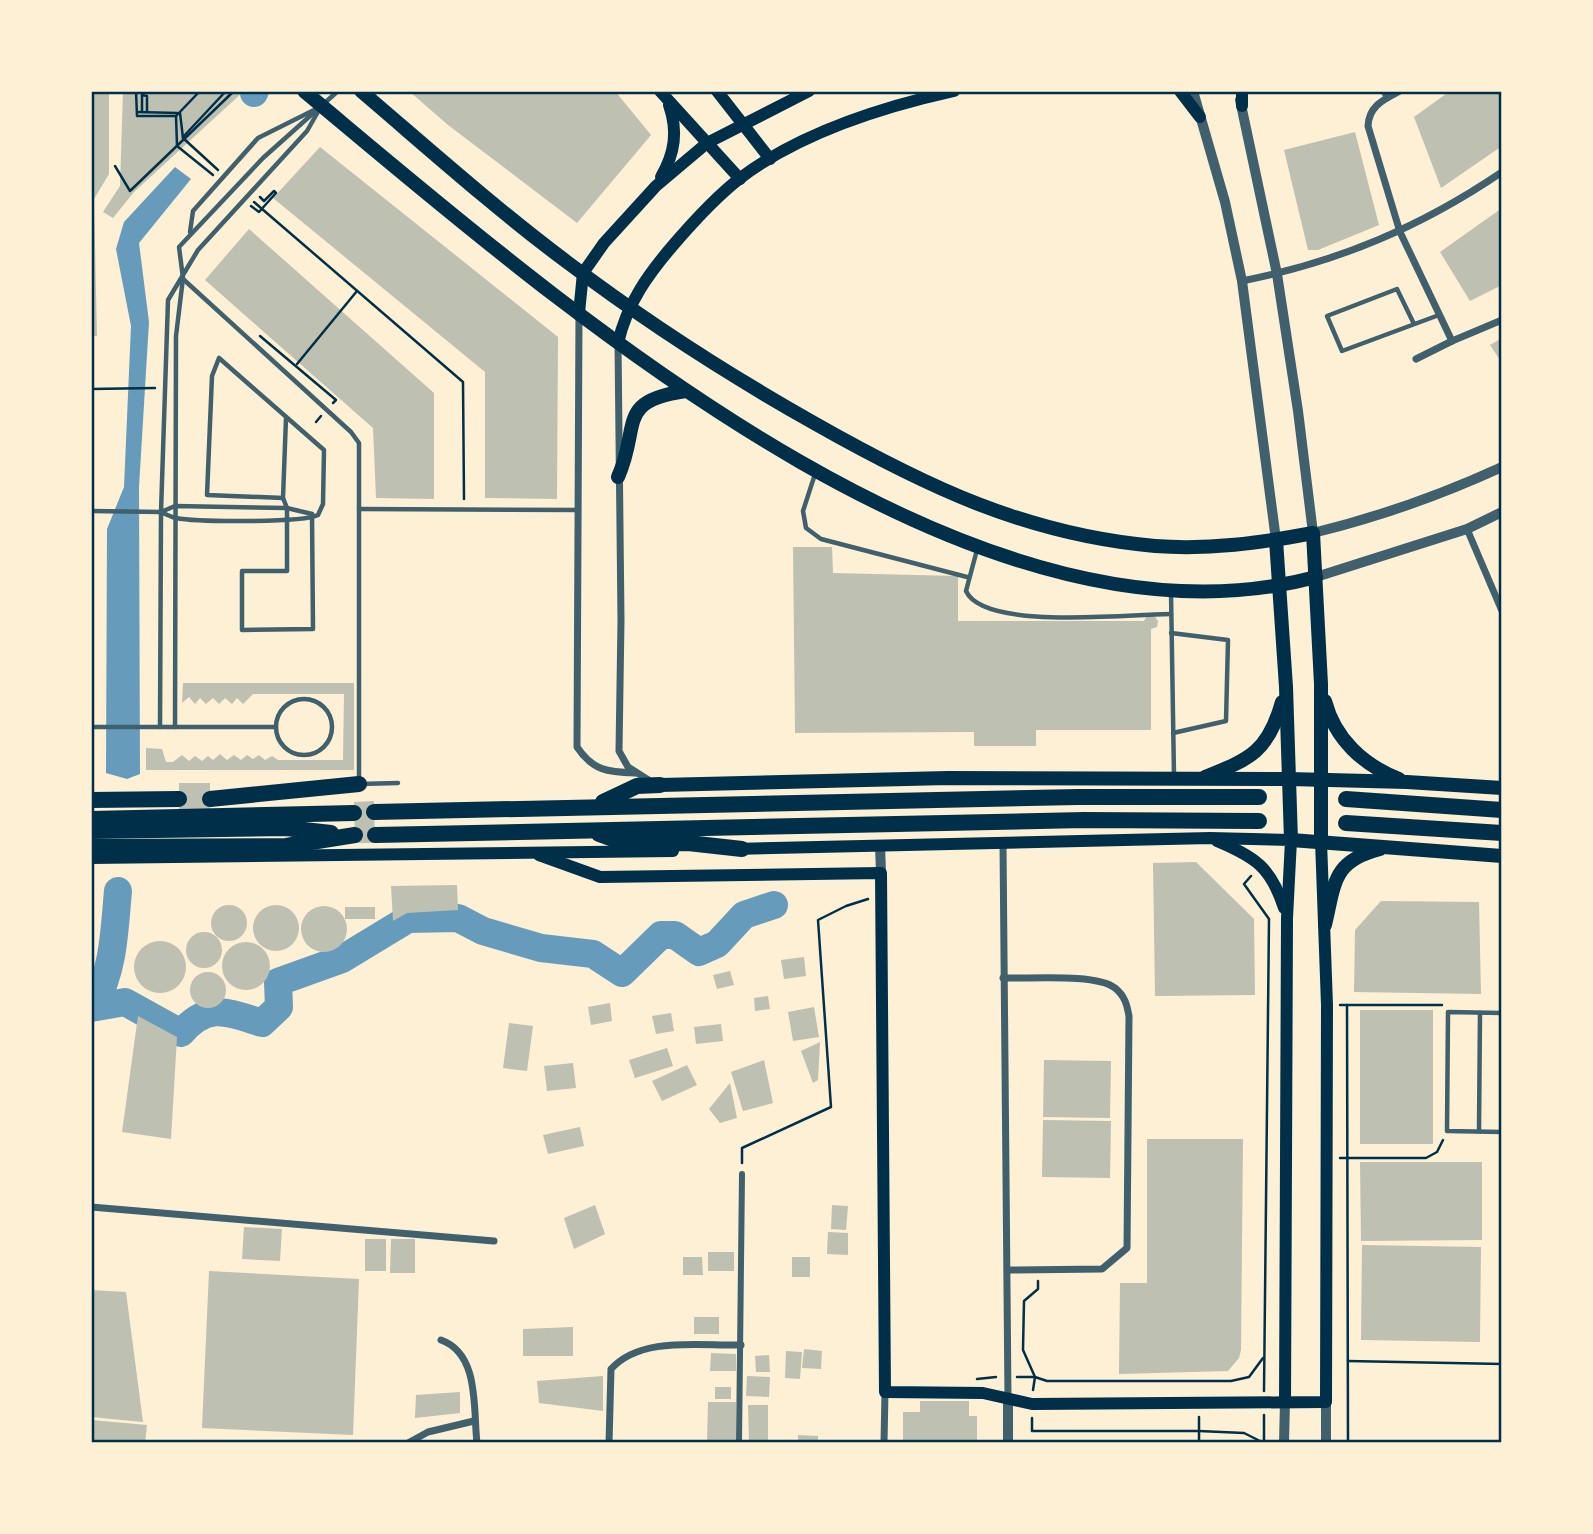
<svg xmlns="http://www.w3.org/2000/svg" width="1593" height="1534" font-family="'Space Grotesk',sans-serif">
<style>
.water{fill:#669bbc}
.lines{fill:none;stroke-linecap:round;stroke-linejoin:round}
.river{stroke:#669bbc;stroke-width:28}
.building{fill:#bec0b2}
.path{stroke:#003049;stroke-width:2.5}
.service{stroke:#3f606c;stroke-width:4.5}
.pedestrian{stroke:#3f606c;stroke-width:6}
.minor{stroke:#3f606c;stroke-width:7}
.tertiary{stroke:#3f606c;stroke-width:10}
.secondary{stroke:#003049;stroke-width:12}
.primary{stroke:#003049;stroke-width:14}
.trunk{stroke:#003049;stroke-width:14}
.motorway{stroke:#003049;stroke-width:16}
.neatline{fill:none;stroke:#003049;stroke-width:2.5}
</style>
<rect width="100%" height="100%" fill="#fdf0d5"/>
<path class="water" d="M175,167l16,12 -52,64 10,79 -10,165 1,287 -13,5 -21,-6 1,-244 17,-42 7,-161 -15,-77 8,-27z"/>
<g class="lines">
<g class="river">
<path d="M254,93l1,-2"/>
<path d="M94,1006c20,-39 20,-72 24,-115"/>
<path d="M91,1008l34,-6 56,31c27,-31 46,-21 81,-10l17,-16 -1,-25 64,-23 66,-40 50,-1 25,13 58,17 52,6 29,19 39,-38h14l24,17 18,-8 27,-29 30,-10"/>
</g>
</g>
<g class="building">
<path d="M91,91h18v83l-15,25 3,137h-6z"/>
<path d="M123,91h121l-110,101 -21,26 -10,-6 17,-26z"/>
<path d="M409,91h206l36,44 -74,88 -129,-98z"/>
<path d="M1450,91h52v55l-61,42 -27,-71z"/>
<path d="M1355,132l24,93 -61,25h-10l-24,-100z"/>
<path d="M320,147l238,190 -1,162 -72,-1v-126l-212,-174z"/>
<path d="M1502,208v77l-32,16 -30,-49z"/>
<path d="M249,229l185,164v106l-58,-1 -3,-70 -168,-148z"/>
<path d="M1502,338v25l-12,-18z"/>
<path d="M793,547h39l1,26 125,3v45h186l3,-5 7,-1 4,6 -1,6 -6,2v101h-115v16h-62v-14l-179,1z"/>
<path d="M183,683h171v87h-208v-22l16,1 4,13h7l9,-7 7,6 6,-5 7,5 6,-5 5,4 7,-6 7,6 7,-5 7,5 6,-5 6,4 6,-4 6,5 7,-4 6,4h65l1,-66h-91l-10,10 -6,-6 -5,6 -7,-6 -6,6 -6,-6 -7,6 -6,-6 -5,6 -6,-7 -7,6z"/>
<rect x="179" y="783" width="31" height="27"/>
<path d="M374,801l1,42h-20l-1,-41z"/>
<path d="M1196,862l58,57 1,76 -100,1 -2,-133z"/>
<path d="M457,885l1,25 -51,3 -14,8 -2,-35z"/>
<path d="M1381,901l98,1 2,92 -127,-2 1,-62z"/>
<circle cx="276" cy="928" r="23"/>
<circle cx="229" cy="923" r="18"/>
<circle cx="324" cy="929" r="23"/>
<rect x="345" y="907" width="30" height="12"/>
<circle cx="204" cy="950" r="18"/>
<circle cx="160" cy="967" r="26"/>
<circle cx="246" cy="966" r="24"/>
<path d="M804,957l2,19 -22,3 -3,-19z"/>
<path d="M730,971l4,14 -17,4 -4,-14z"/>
<circle cx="208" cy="990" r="18"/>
<path d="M768,996l2,13 -15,2 -1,-13z"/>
<path d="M610,1003l2,18 -21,4 -3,-18z"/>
<path d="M814,1007l5,30 -26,4 -5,-29z"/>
<rect x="1360" y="1010" width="73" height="134"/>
<path d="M671,1013l3,18 -18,3 -4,-18z"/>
<path d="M138,1016l39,21 -6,102 -49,-7z"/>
<path d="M509,1023l24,3 -6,45 -24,-3z"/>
<path d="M721,1024l2,17 -27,3 -2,-17z"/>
<path d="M820,1042l-2,38 -5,3 -12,-32z"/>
<path d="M667,1048l6,18 -38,12 -6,-18z"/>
<path d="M764,1060l9,43 -30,8 -12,-39z"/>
<path d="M1044,1060l67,1 -1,57 -67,-1z"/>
<path d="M573,1063l3,25 -29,3 -3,-25z"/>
<path d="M687,1065l10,20 -35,16 -10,-20z"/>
<path d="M730,1083l7,35 -17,5 -11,-14z"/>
<path d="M1043,1120l68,1 -1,57 -68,-1z"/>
<path d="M580,1127l4,19 -36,8 -5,-19z"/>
<path d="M1147,1139h96l-2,211 -2,8 -11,13 -109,3 1,-91h27z"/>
<path d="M1360,1162h122v78l-121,1z"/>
<path d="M595,1205l10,29 -31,15 -10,-31z"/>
<path d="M832,1205l16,1 -2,24 -15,-1z"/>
<path d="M244,1227l38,2 -2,32 -38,-2z"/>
<path d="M828,1232l20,1v22l-21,-1z"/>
<rect x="365" y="1239" width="21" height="32"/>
<path d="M391,1239h24v34h-25z"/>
<path d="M1362,1245l119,2 -1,95 -119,-2z"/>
<rect x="708" y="1252" width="26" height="19"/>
<path d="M683,1257h19l1,18h-20z"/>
<rect x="792" y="1257" width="18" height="20"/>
<path d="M209,1271l150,8 -6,156 -151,-7z"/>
<path d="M91,1290l35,2 17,130 -52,-5z"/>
<rect x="694" y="1317" width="25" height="17"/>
<path d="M573,1327v29h-50v-27z"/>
<path d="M804,1349l18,2 -1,18 -19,-1z"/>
<path d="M786,1351l16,1 -2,27 -15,-1z"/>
<path d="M711,1353l25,1v17h-26z"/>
<path d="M769,1355l1,17h-14l-1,-16z"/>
<path d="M603,1376v35l-64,-8 -2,-22z"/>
<path d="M747,1376l23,1 -1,20 -23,-1z"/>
<rect x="715" y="1387" width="16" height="12"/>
<path d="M460,1392v21l-45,5 1,-23z"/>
<path d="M920,1401h49v15h8v27h-74v-31h17z"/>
<path d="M708,1402h28v40h-29z"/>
<path d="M748,1405h20v38h-19z"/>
<path d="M91,1420l56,5 -2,18h-54z"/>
<path d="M798,1435l20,1v7h-20z"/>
</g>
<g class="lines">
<g class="path">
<path d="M136,91l1,25h39l24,-25"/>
<path d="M138,112l39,1"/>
<path d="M142,112v-17l5,1v16"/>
<path d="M180,113l3,25 35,32"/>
<path d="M176,116l1,30 36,29"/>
<path d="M183,137l43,-46"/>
<path d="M115,166l15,25 104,-100"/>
<path d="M254,202l209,180 1,117"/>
<path d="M251,206l8,6 17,-19 -2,-2 -10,10 -4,-4"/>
<path d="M260,336l76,64 -3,3"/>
<path d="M297,364l60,-73"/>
<path d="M91,389l64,-1"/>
<path d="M316,422l5,-6"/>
<path d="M1251,876l-7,8 25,35 -5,472"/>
<path d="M1340,1005h102"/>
<path d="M1347,1005l1,438"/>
<path d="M1340,1158h86l11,-6 6,-12"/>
<path d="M742,1163v-15l89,-41 -13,-187 28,-14 22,-7"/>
<path d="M1038,1281v8l-14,12 -1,49 12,27 12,4h184l18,-4 14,-19"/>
<path d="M1348,1361l154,3"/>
<path d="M1017,1377h18l-2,13"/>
<path d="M977,1379l19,-2"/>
<path d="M1264,1415v28"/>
<path d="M1032,1418v13h167l45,2 20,10"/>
<path d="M1199,1443v-26"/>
</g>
<g class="service">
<path d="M1382,91l5,7"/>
<path d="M190,232l3,-21 65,-73 58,-29"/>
<path d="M183,279l168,153 8,11v341l39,-1"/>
<path d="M1414,324l-17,-35 -70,27 15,35 97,-36"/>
<path d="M816,471l-13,40 3,17 15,11 146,38"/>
<path d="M283,498l4,10v63h-45v59l71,-1 -1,-115"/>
<path d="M359,509l219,1"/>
<path d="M91,511l70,1 14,-6 112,2 25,6"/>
<path d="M161,512c4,2 10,5 15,6 20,4 126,5 142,-3l5,-11 1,-54 -105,-92 -7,18 -5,119 76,3 3,-80"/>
<path d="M978,546l-12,45c18,40 164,23 205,23"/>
<path d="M1171,592l3,184"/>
<path d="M1171,633l57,7 -2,81 -53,12"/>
<circle cx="304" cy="727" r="28"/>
<path d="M91,727h185"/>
<path d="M160,727l1,-215 7,-212 30,-50 109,-119 12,-21"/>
<path d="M175,727l1,-391 7,-58 -4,-31 84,-89 75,-67"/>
<path d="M1502,1013l-54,-1 -1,119 55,1"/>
<path d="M1479,1131l1,-118"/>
</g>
<path class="pedestrian" d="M739,1443l3,-269"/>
<g class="minor">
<path d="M1400,91c-17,9 -31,15 -32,35l32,106 52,109 50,-21"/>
<path d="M1242,281c96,-19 179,-54 260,-109"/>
<path d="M579,313l-2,434c16,24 31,25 58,26"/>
<path d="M618,343l3,277 -2,131 9,16 22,14"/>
<path d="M1416,359l36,-18"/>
<path d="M1467,529l35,82"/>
<path d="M1003,843l5,556"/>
<path d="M1003,978c25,1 94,-5 112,10 10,8 12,17 14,28l-2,232 -25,21 -94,1"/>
<path d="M91,1207l403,34"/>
<path d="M441,1340c39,14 32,69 36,103"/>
<path d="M408,1443l20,-11 46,-11"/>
<path d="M609,1443l2,-74c30,-33 88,-23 130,-24"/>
<path d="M884,1443l1,-51"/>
</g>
<g class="tertiary">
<path d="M1193,91l32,111 17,79 34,259"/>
<path d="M1240,100l37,174 21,137 15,122c66,-16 128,-38 189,-66"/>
<path d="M1316,577l151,-48 35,-17"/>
<path d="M880,845l1,28"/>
<path d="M1008,1443v-43"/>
<path d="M1284,1443l1,-41"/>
<path d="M1326,1443v-41"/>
</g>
<g class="secondary">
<path d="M660,91l80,88"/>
<path d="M717,91l53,68"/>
<path d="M1180,91l20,26"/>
<path d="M1242,106v-15"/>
<path d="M661,177c14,-24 17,-46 8,-72"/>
<path d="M579,313l4,-40 21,-30 52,-57 51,-43 102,-52"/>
<path d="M618,343c9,-40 31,-70 57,-100 19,-22 41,-46 64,-64 60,-46 143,-72 215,-88"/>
<path d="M1217,841c38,16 54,26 67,67"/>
<path d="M733,849l477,-11 81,2 -4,78 -2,484"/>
<path d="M539,855l61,22 281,-4 4,519 98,1 49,11 294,-2 1,-397 -6,-164"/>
<path d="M91,858l582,-7"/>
</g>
<path class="primary" d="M660,785l288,-7 341,1"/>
<g class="trunk">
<path d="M304,91c246,205 667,579 1012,486"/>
<path d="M361,91c68,58 135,118 206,171 78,59 162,113 247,161 111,63 213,112 341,123 54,4 105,-3 158,-13l8,151v157"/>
<path d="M618,477c23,-51 -3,-76 68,-86"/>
<path d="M1276,540l10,147 5,153 211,16"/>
<path d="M1325,701c10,38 38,64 74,78"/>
<path d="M1205,777c45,-18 63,-25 77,-75"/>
<path d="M1289,779l118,3 95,6"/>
<path d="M1325,925c10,-43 8,-64 55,-76"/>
</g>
<g class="motorway">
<path d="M210,799l149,-15"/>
<path d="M1346,799l156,11"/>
<path d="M91,800l88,-1"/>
<path d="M603,802l34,-16 23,-1"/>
<path d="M374,812l704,-15h181"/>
<path d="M91,819l263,-6"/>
<path d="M1346,823l156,10"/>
<path d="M91,831l195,-3 45,5"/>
<path d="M599,834l28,10 61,-1 54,6"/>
<path d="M375,835l709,-15 175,1"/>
<path d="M91,847l195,-1 69,-11"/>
</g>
</g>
<rect width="1593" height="1534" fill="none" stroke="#fdf0d5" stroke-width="186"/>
<rect x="93" y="93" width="1407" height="1348" class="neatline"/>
</svg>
